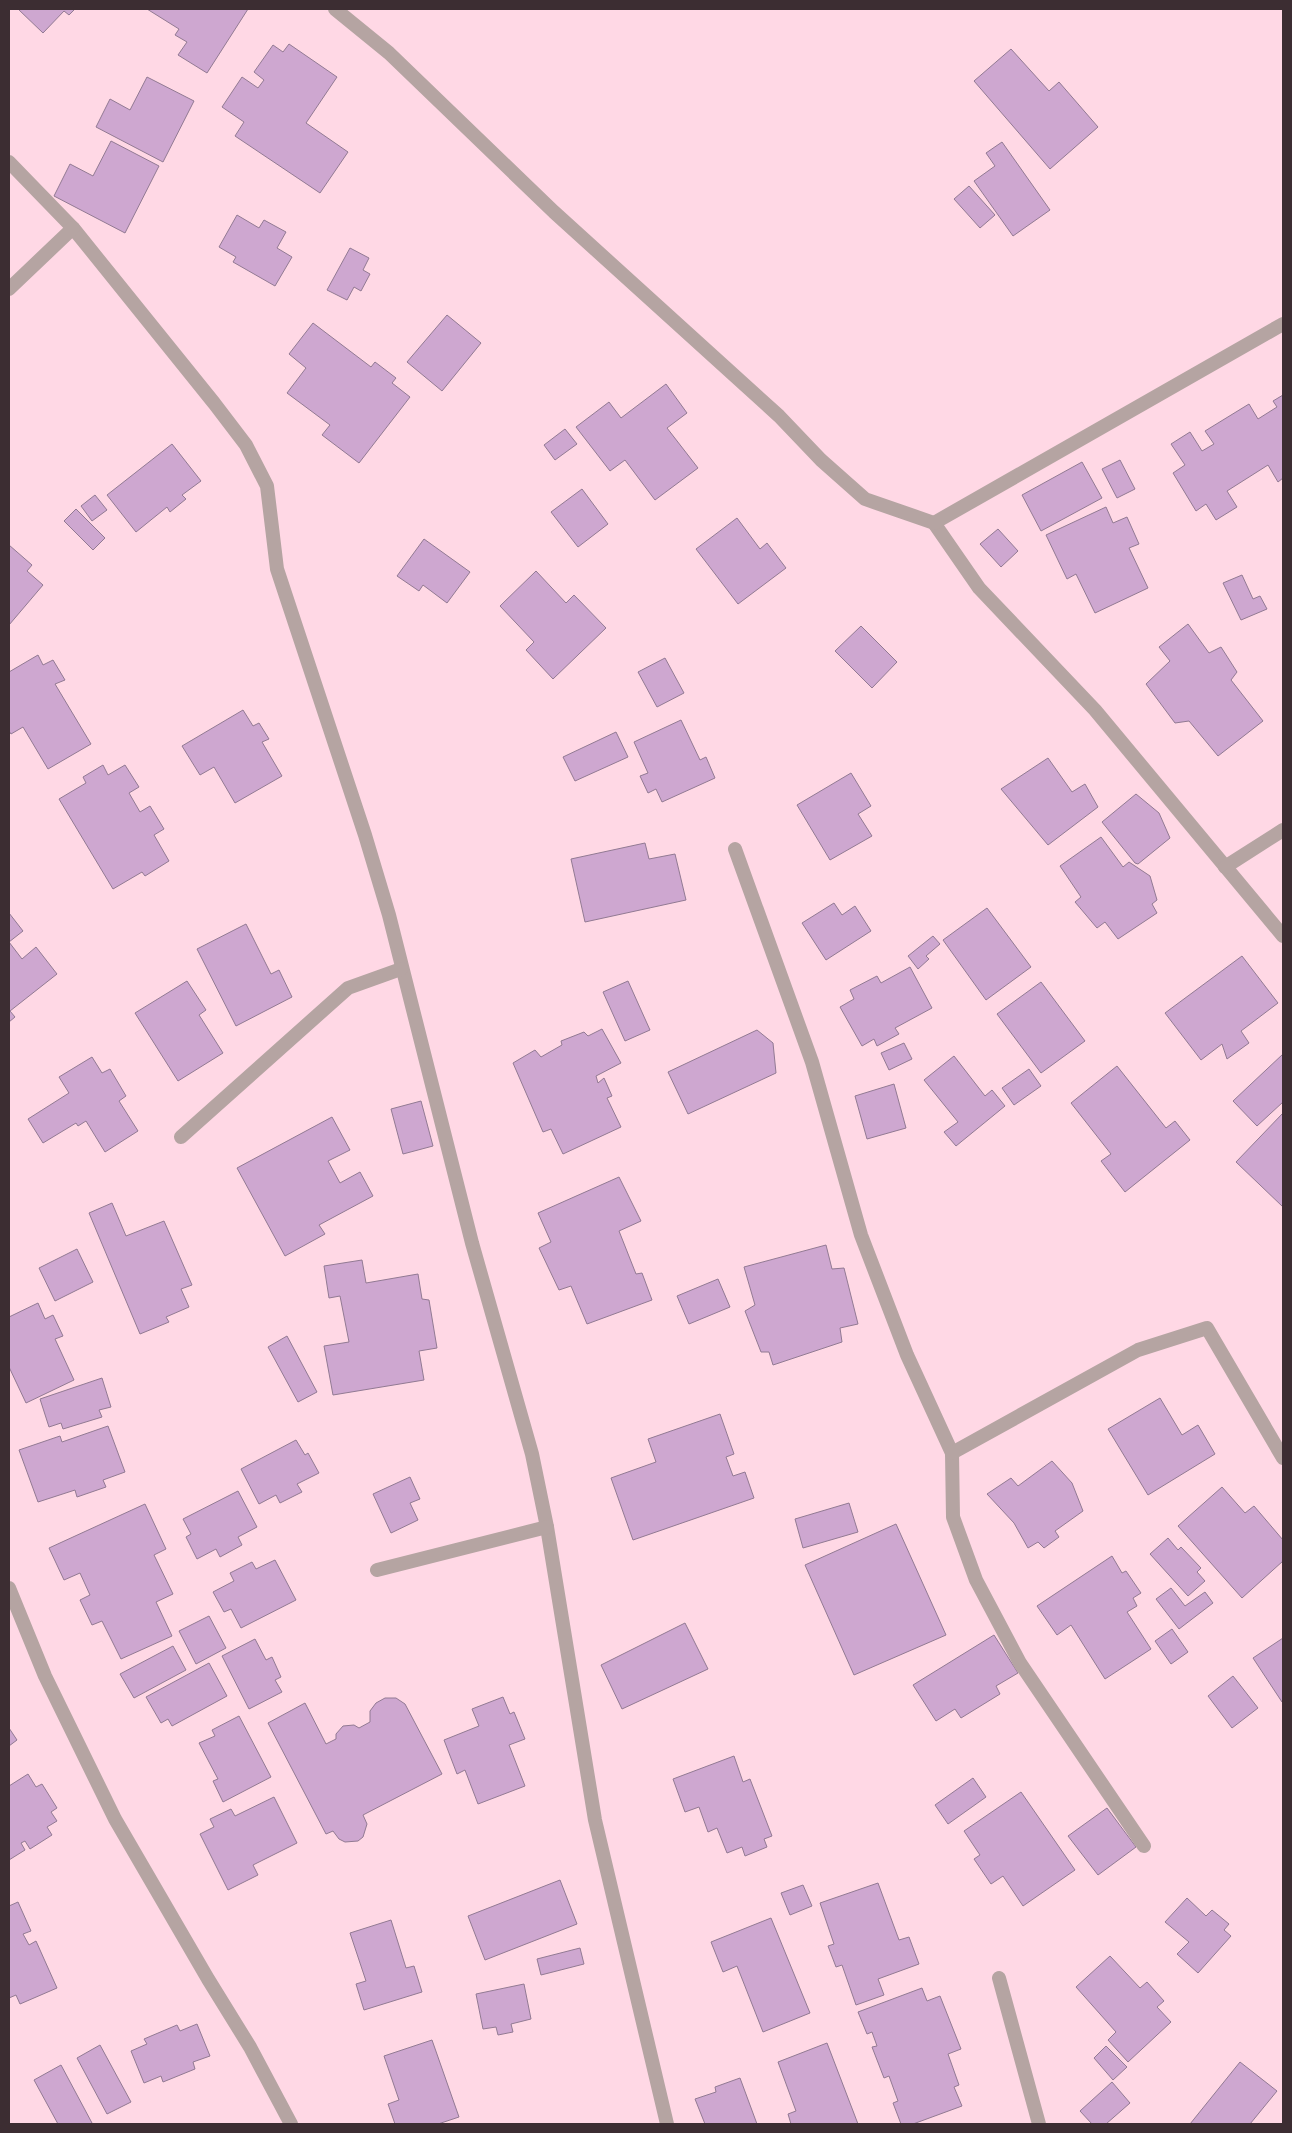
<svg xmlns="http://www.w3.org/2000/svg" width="1292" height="2133" font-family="Jost,sans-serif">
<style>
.building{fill:#cea7d0;stroke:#927a93}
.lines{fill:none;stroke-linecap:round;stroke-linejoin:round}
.minor{stroke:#b5a4a2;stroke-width:14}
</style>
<rect width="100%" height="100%" fill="#ffd8e5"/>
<g class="building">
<path d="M18,9h57l-6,6 -5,-4 -21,22z"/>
<path d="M147,9h101l-41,64 -29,-18 9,-13 -12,-7 4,-6z"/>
<path d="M289,44l48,33 -31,46 42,29 -28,41 -85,-57 9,-14 -22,-15 20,-30 16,11 6,-8 -10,-8 19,-27 10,7z"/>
<path d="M1011,49l38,42 10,-9 39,45 -48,42 -76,-88z"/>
<path d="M147,77l47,24 -31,61 -67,-35 14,-28 20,11z"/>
<path d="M111,141l48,25 -34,67 -71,-37 16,-32 23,12z"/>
<path d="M1002,142l48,68 -37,26 -39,-55 21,-15 -9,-13z"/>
<path d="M969,186l26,29 -15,13 -26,-29z"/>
<path d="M237,215l22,13 5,-8 22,12 -9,16 15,9 -17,29 -42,-24 3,-5 -17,-10z"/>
<path d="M350,248l19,10 -6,12 7,4 -9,17 -7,-4 -7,13 -20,-10z"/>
<path d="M447,315l34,28 -39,48 -35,-29z"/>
<path d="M313,323l58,44 4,-5 21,16 -4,5 18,14 -51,66 -37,-28 8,-10 -43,-32 19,-25 -17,-14z"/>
<path d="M666,384l21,29 -20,15 31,40 -43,32 -30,-40 -15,11 -34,-44 33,-25 12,16z"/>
<path d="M1283,395v83l-5,4 -10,-17 -41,26 10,16 -21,13 -10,-16 -10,7 -23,-38 12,-8 -14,-21 19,-12 12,19 12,-7 -9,-13 44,-27 9,15 19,-12 -4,-6z"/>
<path d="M565,429l12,15 -22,16 -11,-15z"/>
<path d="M172,444l29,37 -19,14 4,4 -16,13 -3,-5 -31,25 -29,-37z"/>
<path d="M1120,460l15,29 -18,9 -15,-29z"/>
<path d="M1082,462l20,36 -61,33 -19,-36z"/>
<path d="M582,489l26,35 -30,23 -27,-35z"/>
<path d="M95,495l12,15 -15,11 -11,-15z"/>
<path d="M1106,507l7,16 14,-6 12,27 -10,4 19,40 -53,25 -19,-39 -9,5 -21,-44z"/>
<path d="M76,509l29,29 -12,12 -29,-29z"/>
<path d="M737,518l23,31 7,-6 19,25 -48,36 -42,-55z"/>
<path d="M998,529l20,22 -17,16 -21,-23z"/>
<path d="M424,539l46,33 -23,31 -24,-18 -4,6 -22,-15z"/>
<path d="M9,545l23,20 -5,6 16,14 -34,40z"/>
<path d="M536,571l30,32 8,-8 32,33 -53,51 -27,-29 8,-8 -34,-36z"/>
<path d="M1242,575l11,24 7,-3 7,13 -26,11 -18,-37z"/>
<path d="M1188,624l21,29 12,-6 16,25 -6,8 32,41 -45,35 -29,-35 -14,2 -29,-39 24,-23 -11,-14z"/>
<path d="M861,626l36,36 -25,26 -37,-37z"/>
<path d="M38,655l5,10 10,-5 12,20 -10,4 36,60 -43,25 -25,-42 -12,7 -2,-3v-59z"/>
<path d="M665,658l19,35 -27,14 -19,-35z"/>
<path d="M243,710l10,16 6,-3 10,16 -7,3 20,34 -47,27 -21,-36 -14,8 -18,-29z"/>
<path d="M681,720l19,40 6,-3 9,21 -53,24 -6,-13 -8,4 -8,-17 8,-3 -14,-31z"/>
<path d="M616,732l12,25 -53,24 -12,-24z"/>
<path d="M1048,758l24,34 13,-8 13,23 -50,38 -47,-56z"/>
<path d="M103,765l5,10 17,-10 14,22 -10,6 11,19 10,-6 14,23 -10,6 15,26 -24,15 -3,-4 -29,17 -54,-90 27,-16 -3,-6z"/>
<path d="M851,773l20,33 -13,8 14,22 -42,24 -33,-55z"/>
<path d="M1136,794l23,19 11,25 -32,26 -3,-1 -33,-41z"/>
<path d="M1101,837l22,30 6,-5 21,14 7,24 -5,4 5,9 -39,26 -13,-17 -8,6 -22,-26 6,-5 -21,-31z"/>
<path d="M645,843l4,16 26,-5 11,46 -101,22 -14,-63z"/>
<path d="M834,903l8,12 13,-9 16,25 -45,29 -24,-37z"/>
<path d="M987,908l44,59 -45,33 -43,-60z"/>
<path d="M9,913l14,18 -14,11z"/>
<path d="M246,924l25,50 8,-4 13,27 -56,29 -39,-77z"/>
<path d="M933,936l7,8 -14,12 3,3 -11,10 -10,-13z"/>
<path d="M9,942l13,17 14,-12 21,27 -47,37 5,6 -6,5z"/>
<path d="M1242,956l36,47 -37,28 8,12 -22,16 -5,-15 -21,16 -36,-47z"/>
<path d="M910,967l22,41 -37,20 4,6 -22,12 -3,-7 -12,7 -22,-39 14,-8 -4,-9 27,-14 4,7z"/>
<path d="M187,981l19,29 -7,5 24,38 -45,28 -43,-68z"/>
<path d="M628,981l22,49 -25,11 -22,-49z"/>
<path d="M1041,982l44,59 -44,32 -44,-59z"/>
<path d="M602,1029l19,34 -25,13 2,7 6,-5 8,18 -5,2 14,29 -58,27 -12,-25 -8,3 -30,-69 22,-13 6,7 21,-12 -1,-4 23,-9 4,4z"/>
<path d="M757,1030l16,13 3,30 -88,41 -20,-42z"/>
<path d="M904,1043l8,16 -23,11 -8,-17z"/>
<path d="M1283,1054v48l-26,24 -24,-25z"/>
<path d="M954,1056l31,40 7,-6 13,16 -49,40 -12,-14 14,-10 -34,-42z"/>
<path d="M92,1057l10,16 8,-4 16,27 -7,5 19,30 -33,21 -19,-31 -8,5 -2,-3 -33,20 -15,-24 41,-26 -10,-16z"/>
<path d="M1117,1066l49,62 9,-7 15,19 -65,52 -24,-31 10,-7 -40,-51z"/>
<path d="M1029,1069l12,17 -27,19 -12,-17z"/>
<path d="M894,1084l12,44 -39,11 -12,-43z"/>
<path d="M421,1101l12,45 -30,8 -12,-45z"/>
<path d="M1283,1113v94l-47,-45z"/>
<path d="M332,1117l18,33 -22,11 12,22 20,-11 13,24 -54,29 6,9 -40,22 -48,-88z"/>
<path d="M619,1177l22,44 -22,10 17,43 6,-1 10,27 -65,24 -16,-38 -12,4 -20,-42 12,-6 -13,-29z"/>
<path d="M112,1203l14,33 38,-15 28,64 -11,4 8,18 -23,10 3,5 -29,12 -51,-121z"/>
<path d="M826,1245l6,24 12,-1 14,56 -18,4 2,14 -69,23 -4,-13h-8l-16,-41 10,-6 -11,-38z"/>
<path d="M77,1249l16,33 -38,19 -16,-33z"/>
<path d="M362,1260l4,23 52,-9 4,25 7,1 8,48 -18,3 5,29 -91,15 -9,-49 25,-4 -9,-46 -11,2 -5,-32z"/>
<path d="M718,1279l12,28 -41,17 -12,-28z"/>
<path d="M38,1303l7,16 8,-4 10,21 -8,3 19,41 -48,23 -17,-36v-50z"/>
<path d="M287,1336l30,56 -19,10 -30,-55z"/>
<path d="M102,1378l9,29 -12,3 3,7 -39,12 -2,-6 -12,4 -9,-28z"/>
<path d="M1160,1398l22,37 16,-10 17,29 -67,41 -40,-66z"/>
<path d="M720,1414l14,40 -8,3 7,19 12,-4 9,26 -121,42 -22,-62 45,-16 -8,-23z"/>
<path d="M108,1426l17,46 -22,8 3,7 -29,10 -2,-7 -37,12 -19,-52 41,-14 2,6z"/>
<path d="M296,1440l9,15 3,-2 11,20 -22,11 5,8 -22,11 -4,-8 -17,9 -18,-35z"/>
<path d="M1052,1461l20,22 11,28 -28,20 4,6 -15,11 -6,-6 -10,6 -14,-25 -27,-29 24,-16 7,8z"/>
<path d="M410,1477l10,22 -10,4 8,17 -27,13 -18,-39z"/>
<path d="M1222,1487l23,26 9,-7 29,34v21l-41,37 -64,-72z"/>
<path d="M238,1491l19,36 -19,10 4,8 -22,12 -4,-8 -19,10 -11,-22 5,-3 -8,-15z"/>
<path d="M849,1503l9,29 -55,16 -8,-29z"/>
<path d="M145,1504l21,45 -12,6 19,39 -17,8 16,34 -51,23 -19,-38 -10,4 -12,-25 10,-5 -10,-22 -16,7 -15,-32z"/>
<path d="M896,1524l50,111 -92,40 -49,-110z"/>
<path d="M1168,1538l10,12 3,-3 20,21 -4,4 8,9 -17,15 -38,-42z"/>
<path d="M1112,1556l10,17 4,-2 15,22 -8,5 4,8 -10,6 24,37 -46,30 -34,-54 -14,10 -20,-29z"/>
<path d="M275,1560l21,40 -55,28 -10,-19 -7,3 -11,-20 21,-11 -4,-8 22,-11 4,7z"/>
<path d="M1171,1588l14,18 20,-14 8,11 -34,26 -23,-30z"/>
<path d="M209,1616l17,32 -30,16 -17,-33z"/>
<path d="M685,1623l23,46 -86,40 -21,-44z"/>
<path d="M1172,1629l16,23 -17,12 -16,-23z"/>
<path d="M994,1635l24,38 -22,13 4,8 -39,24 -6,-9 -19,12 -23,-36z"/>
<path d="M1283,1638v63l-1,1 -29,-44z"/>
<path d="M255,1639l11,21 6,-3 9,20 -6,3 7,12 -33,17 -27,-53z"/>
<path d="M173,1646l13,24 -52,28 -14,-24z"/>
<path d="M209,1663l18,33 -55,30 -4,-7 -7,4 -15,-26z"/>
<path d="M1233,1676l25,32 -26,20 -24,-32z"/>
<path d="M503,1697l7,17 4,-2 11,27 -16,6 16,41 -47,18 -13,-34 -8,4 -13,-34 35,-14 -7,-17z"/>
<path d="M385,1698h11l9,6 37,70 -79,41 4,9 -4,13 -5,4 -13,1 -6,-3 -6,-8 -7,3 -58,-111 37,-20 21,41 10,-5v-5l7,-8 11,-1 5,3 11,-6v-11l6,-8z"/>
<path d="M239,1716l32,61 -48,25 -10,-21 5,-2 -19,-36 16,-7 -3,-6z"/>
<path d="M9,1728l8,12 -8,6z"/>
<path d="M734,1756l9,26 7,-3 22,57 -8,3 3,8 -22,9 -3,-9 -15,6 -10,-25 -9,4 -9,-25 -14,5 -12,-33z"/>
<path d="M28,1774l8,13 6,-3 15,24 -6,4 6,9 -10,6 5,8 -22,14 -5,-8 -4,2 4,7 -16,10v-74z"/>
<path d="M973,1778l13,19 -38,27 -13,-19z"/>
<path d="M1021,1792l54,78 -52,36 -20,-30 -12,8 -17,-25 6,-4 -16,-24z"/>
<path d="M274,1797l23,46 -44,22 5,10 -30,15 -28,-56 14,-7 -4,-8 21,-10 4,7z"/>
<path d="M1107,1808l29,39 -38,28 -30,-39z"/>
<path d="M560,1880l17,44 -92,36 -17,-44z"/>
<path d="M878,1883l21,57 10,-3 10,27 -41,15 6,16 -28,10 -14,-40 -6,2 -8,-21 6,-2 -14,-41z"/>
<path d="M803,1885l9,21 -22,9 -9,-22z"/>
<path d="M1187,1898l19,18 6,-6 17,14 -5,6 7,6 -33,37 -21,-19 12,-12 -24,-20z"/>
<path d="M18,1902l13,29 -8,3 6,11 7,-4 21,47 -37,16 -4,-9 -7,3v-92z"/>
<path d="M771,1918l39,95 -47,19 -26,-66 -14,6 -12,-30z"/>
<path d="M391,1920l15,48 8,-2 8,26 -58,18 -8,-26 10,-3 -16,-48z"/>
<path d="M580,1948l4,16 -43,11 -4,-16z"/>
<path d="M1110,1956l30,32 7,-6 17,19 -7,6 14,15 -43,40 -20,-22 8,-8 -40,-45z"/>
<path d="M524,1984l7,35 -20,5 2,8 -15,3 -2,-8 -13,2 -7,-35z"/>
<path d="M922,1988l5,13 13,-5 21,53 -13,5 11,31 -5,2 8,19 -49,18h-12l-8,-21 5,-2 -9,-25 -5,2 -12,-31 5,-1 -5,-14 -5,2 -9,-22z"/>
<path d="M197,2024l13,32 -17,6 2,7 -32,13 -2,-6 -17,7 -13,-32 16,-7 -3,-5 33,-14 3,6z"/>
<path d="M432,2040l27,77 -21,7h-43l-7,-20 11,-4 -15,-44z"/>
<path d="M827,2043l31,81h-67l-3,-10 8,-3 -18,-49z"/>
<path d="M100,2045l31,57 -24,12 -30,-56z"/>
<path d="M1106,2046l21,21 -14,13 -19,-22z"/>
<path d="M1240,2062l37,29 -27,33h-60z"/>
<path d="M61,2065l31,58 -3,1h-31l-24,-44z"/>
<path d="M740,2078l17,46h-52l-10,-25 21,-7 -1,-5z"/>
<path d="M1112,2082l18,21 -24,21h-14l-12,-13z"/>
</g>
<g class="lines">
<g class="minor">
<path d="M335,9l54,44 165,159 225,204 42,44 44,39 69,24 45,65 116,122 188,226"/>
<path d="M9,162l64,66 141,175 32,42 21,41 10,83 88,266 24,80 83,328 60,211 15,73 48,293 72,304"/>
<path d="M9,289l64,-61"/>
<path d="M934,523l349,-199"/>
<path d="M735,849l77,213 49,173 46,120 45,98 1,64 23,63 44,83 124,183"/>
<path d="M1225,867l58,-37"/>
<path d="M181,1137l167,-149 53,-19"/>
<path d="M952,1453l186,-103 69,-22 76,130"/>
<path d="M377,1570l170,-43"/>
<path d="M9,1588l36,88 70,143 93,160 42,68 41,77"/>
<path d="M999,1978l40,146"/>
</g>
</g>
<rect width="1292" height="2133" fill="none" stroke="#3c2d32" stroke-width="20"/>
</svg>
